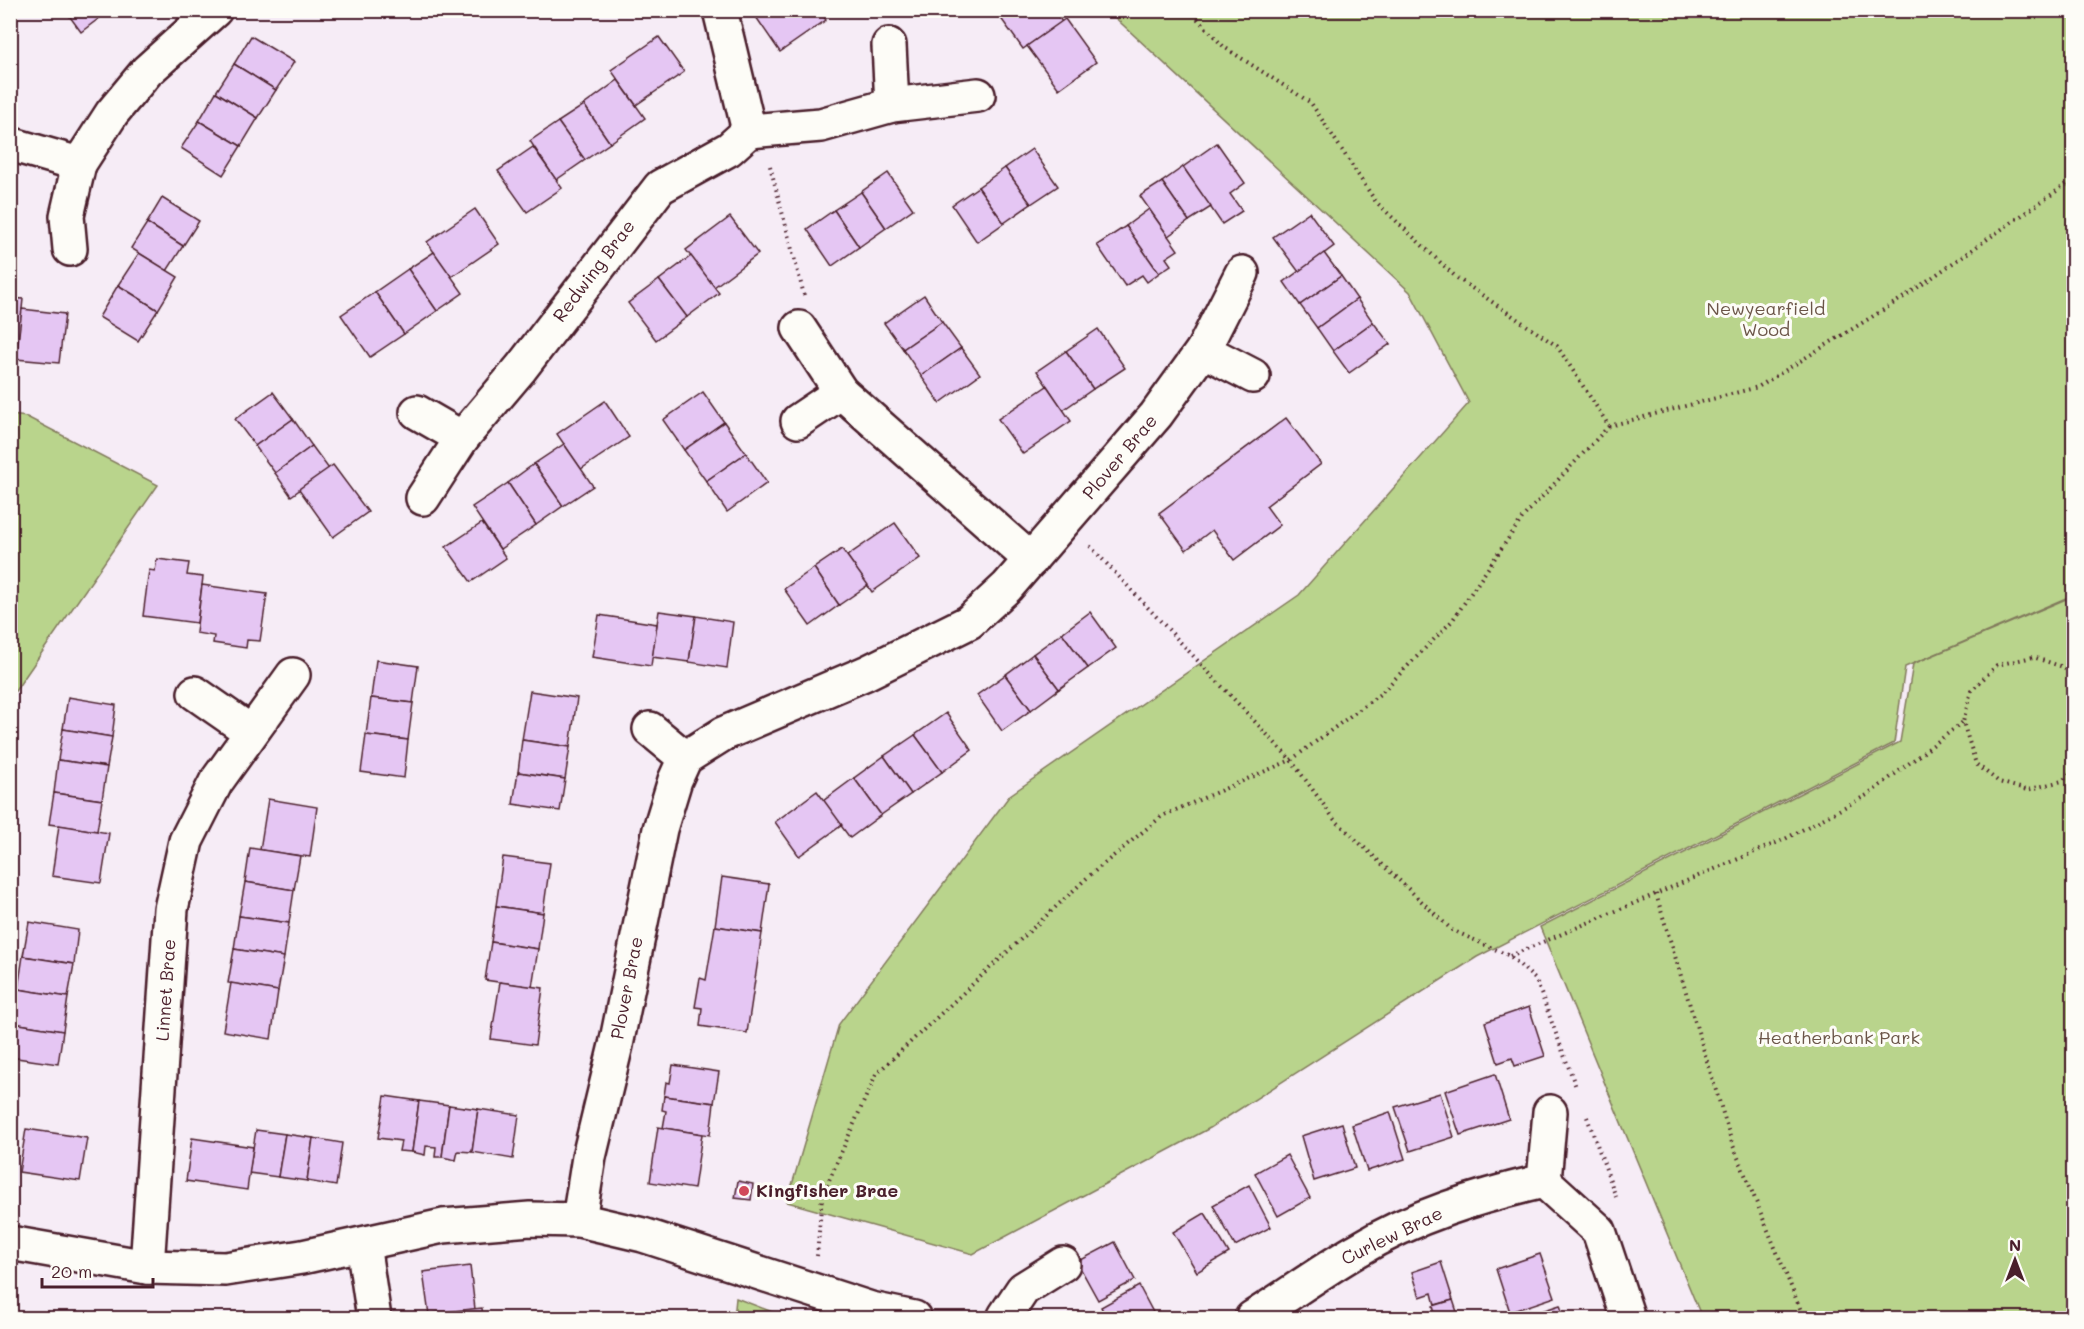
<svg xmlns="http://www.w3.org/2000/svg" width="2084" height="1329" font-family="Mali,sans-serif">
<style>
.green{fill:#b9d48c;stroke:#827a5c;stroke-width:1.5}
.building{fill:#e5c6f3;stroke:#4a1f2b;stroke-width:1.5}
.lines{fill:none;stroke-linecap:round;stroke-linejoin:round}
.minor-casing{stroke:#4a1f2b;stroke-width:38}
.path{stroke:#4a1f2b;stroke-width:4;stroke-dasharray:1.5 4.5;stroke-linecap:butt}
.minor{stroke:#fdfcf7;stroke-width:33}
.poi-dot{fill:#d1495b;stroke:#fdfcf7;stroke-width:2}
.labels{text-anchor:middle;stroke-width:6;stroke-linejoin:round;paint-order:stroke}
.street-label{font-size:18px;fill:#4a1f2b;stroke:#fdfcf7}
.park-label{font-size:18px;fill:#6b5548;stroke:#fdfcf7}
.poi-label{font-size:18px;font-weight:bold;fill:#4a1f2b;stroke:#fdfcf7;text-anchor:start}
</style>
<rect width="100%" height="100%" fill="#f6ecf6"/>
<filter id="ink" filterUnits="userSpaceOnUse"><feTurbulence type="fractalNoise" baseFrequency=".0167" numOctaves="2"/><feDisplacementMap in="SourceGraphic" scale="12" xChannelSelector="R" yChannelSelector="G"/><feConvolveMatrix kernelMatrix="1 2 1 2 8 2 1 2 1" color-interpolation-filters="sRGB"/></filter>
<g filter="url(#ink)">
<g class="green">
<path d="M1108,11h965v584l-168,72 -11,76 -417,214 -267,171 -237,126 -186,-52 52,-178 171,-229 289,-200 170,-192 -59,-111z"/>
<path d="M11,415l16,2 131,68 -147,212z"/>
<path d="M2073,596v722h-371l-162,-391 360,-185 13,-78z"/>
<path d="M736,1298l52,20h-54z"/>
</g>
<g class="building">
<path d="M65,10h45l-29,22z"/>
<path d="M759,10h60l7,10 -46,32 -26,-38z"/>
<path d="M995,10h59l8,12 -39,27z"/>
<path d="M1065,19l31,43 -37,27 -32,-43z"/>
<path d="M251,36l43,26 -18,28 -42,-26z"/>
<path d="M659,37l25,35 -48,33 -25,-35z"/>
<path d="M234,64l42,26 -18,28 -42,-26z"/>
<path d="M618,80l27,38 -35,25 -26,-38z"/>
<path d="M216,92l42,26 -17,28 -42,-25z"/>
<path d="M584,105l26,38 -25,17 -27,-38z"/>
<path d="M199,121l42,25 -18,29 -42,-27z"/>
<path d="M558,122l27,38 -29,20 -26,-39z"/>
<path d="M1217,143l28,40 -15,11 12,17 -20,13 -39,-57z"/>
<path d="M533,147l29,41 -35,24 -29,-41z"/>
<path d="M1032,149l26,37 -27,18 -26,-36z"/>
<path d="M1183,167l28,40 -22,14 -27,-39z"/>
<path d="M1005,168l26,36 -27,19 -26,-36z"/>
<path d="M888,173l25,36 -27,19 -25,-36z"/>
<path d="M1162,182l27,39 -21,15 -28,-40z"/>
<path d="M978,187l26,36 -27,19 -25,-37z"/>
<path d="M861,192l25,36 -27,19 -25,-37z"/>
<path d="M162,198l37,23 -16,25 -36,-23z"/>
<path d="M475,209l24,35 -48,33 -24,-35z"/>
<path d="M1149,209l29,41 -12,8 5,7 -12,8 -33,-47z"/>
<path d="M834,210l25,37 -27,19 -25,-37z"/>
<path d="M1309,212l25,34 -35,26 -26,-35z"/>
<path d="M730,217l28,37 -44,33 -28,-37z"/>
<path d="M147,223l36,23 -16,25 -36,-23z"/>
<path d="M1126,226l33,47 -12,9 -5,-7 -17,11 -28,-41z"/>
<path d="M434,252l29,41 -26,18 -29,-42z"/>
<path d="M139,253l39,24 -20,33 -40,-25z"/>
<path d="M1324,253l17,23 -41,29 -16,-23z"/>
<path d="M691,256l28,37 -32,24 -28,-37z"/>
<path d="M408,269l29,42 -33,23 -29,-42z"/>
<path d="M1341,276l16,23 -40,29 -17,-23z"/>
<path d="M659,280l28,37 -31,23 -28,-37z"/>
<path d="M118,285l40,25 -20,31 -39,-24z"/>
<path d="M375,292l29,42 -34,23 -29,-42z"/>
<path d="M924,295l18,27 -39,27 -19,-26z"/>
<path d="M10,298l13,1 -5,48h-8z"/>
<path d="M1357,299l16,23 -40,29 -16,-23z"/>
<path d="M22,309l43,5 -6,49 -43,-4z"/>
<path d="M942,322l19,26 -40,28 -18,-27z"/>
<path d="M1373,322l17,22 -41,29 -16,-22z"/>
<path d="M1098,329l27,39 -32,21 -27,-38z"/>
<path d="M961,348l19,26 -40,29 -19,-27z"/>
<path d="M1066,351l27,38 -30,21 -26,-39z"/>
<path d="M1047,386l24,35 -48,33 -25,-35z"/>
<path d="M273,392l20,27 -38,27 -20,-27z"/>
<path d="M703,392l21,30 -40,28 -21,-30z"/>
<path d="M605,401l24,36 -48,32 -24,-35z"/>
<path d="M1286,418l35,46 -55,42 14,19 -46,35 -22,-30 -26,20 -27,-37z"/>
<path d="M293,419l19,27 -37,27 -20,-27z"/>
<path d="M724,422l22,31 -40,28 -22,-31z"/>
<path d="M564,444l29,42 -30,20 -29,-42z"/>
<path d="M312,446l17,23 -38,27 -16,-23z"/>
<path d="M746,453l21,30 -40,29 -21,-31z"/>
<path d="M534,464l29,42 -27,19 -28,-42z"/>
<path d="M333,465l35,47 -35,25 -34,-48z"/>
<path d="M508,483l28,42 -36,24 -28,-42z"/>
<path d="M482,523l24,35 -35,24 -25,-35z"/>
<path d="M895,523l25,35 -48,34 -25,-36z"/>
<path d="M842,549l26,36 -29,20 -25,-37z"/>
<path d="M157,559l32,4 -2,12 16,2 -6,46 -54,-7 6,-46 6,1z"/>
<path d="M814,568l25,37 -29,21 -26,-37z"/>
<path d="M202,585l65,9 -7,47 -13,-1 -1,8 -33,-5 1,-7 -18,-3z"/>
<path d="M659,611l37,5 -7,46 -37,-5z"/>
<path d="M1090,612l26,36 -28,20 -26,-35z"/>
<path d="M599,615l58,9 -6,42 -59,-9z"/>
<path d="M696,616l37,6 -6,46 -38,-6z"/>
<path d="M1062,633l26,35 -29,21 -26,-35z"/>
<path d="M1033,654l26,35 -28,21 -26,-35z"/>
<path d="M376,660l42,6 -5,37 -42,-5z"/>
<path d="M1005,675l26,35 -29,21 -25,-36z"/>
<path d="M530,691l47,7 -7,49 -48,-7z"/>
<path d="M68,697l48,8 -4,32 -49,-8z"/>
<path d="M371,698l42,5 -5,37 -42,-5z"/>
<path d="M946,713l26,37 -30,22 -27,-37z"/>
<path d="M63,729l49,8 -5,30 -49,-7z"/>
<path d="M366,735l42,5 -4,38 -43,-6z"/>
<path d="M915,735l27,37 -31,22 -27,-38z"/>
<path d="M522,740l48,7 -5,32 -47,-7z"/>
<path d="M884,756l27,38 -30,21 -27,-37z"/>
<path d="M58,760l49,7 -5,33 -48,-7z"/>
<path d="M518,772l47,7 -5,32 -47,-7z"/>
<path d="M854,778l27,37 -31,23 -27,-37z"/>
<path d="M817,791l25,34 -43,31 -24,-34z"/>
<path d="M54,793l48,7 -5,31 -48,-7z"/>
<path d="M268,799l49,8 -7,50 -50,-7z"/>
<path d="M59,825l50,8 -8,50 -49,-7z"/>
<path d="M250,848l50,8 -6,34 -49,-8z"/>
<path d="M503,857l47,6 -7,50 -47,-7z"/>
<path d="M722,877l47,7 -7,49 -47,-7z"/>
<path d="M245,882l49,8 -5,33 -50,-7z"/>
<path d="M496,906l47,7 -5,36 -47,-7z"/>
<path d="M239,916l50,7 -5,34 -50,-8z"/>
<path d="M29,922l49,8 -4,34 -51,-8z"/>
<path d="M715,926l47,7 -15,100 -47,-7 2,-18 -7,-1 5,-29 6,2z"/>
<path d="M491,942l47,7 -6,38 -47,-7z"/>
<path d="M234,949l50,8 -6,34 -50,-8z"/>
<path d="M23,956l51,8 -6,33 -50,-8z"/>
<path d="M500,982l43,6 -8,57 -44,-6z"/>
<path d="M231,983l47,8 -7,48 -48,-8z"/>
<path d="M18,989l50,8 -5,34 -50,-8z"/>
<path d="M1529,1007l16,49 -30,10 -3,-8 -14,5 -13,-41z"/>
<path d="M13,1023l50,8 -5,33 -48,-7z"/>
<path d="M673,1065l46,7 -5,31 -50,-7 2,-14 4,1z"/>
<path d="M1495,1074l14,45 -49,16 -15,-44z"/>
<path d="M1440,1093l14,44 -44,14 -15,-44z"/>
<path d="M385,1096l34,5 -7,51 -13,-1 2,-10 -23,-3z"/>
<path d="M664,1096l50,7 -4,32 -47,-7 3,-17 -4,-1z"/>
<path d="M419,1101l30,4 -7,52h-7l1,-10 -10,-1 -1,9 -13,-3z"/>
<path d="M449,1105l29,4 -6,43 -14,-1 -2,9 -14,-3z"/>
<path d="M478,1109l41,6 -6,44 -41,-7z"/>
<path d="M1390,1112l15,47 -38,12 -15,-46z"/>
<path d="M1342,1123l13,45 -41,13 -13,-45z"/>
<path d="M658,1127l44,7 -8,55 -44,-7z"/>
<path d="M26,1129l61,9 -7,43 -61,-9z"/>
<path d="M256,1130l29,4 -7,43 -29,-4z"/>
<path d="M285,1134l28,4 -6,43 -29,-4z"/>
<path d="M192,1138l61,9 -6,43 -61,-9z"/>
<path d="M313,1138l29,5 -6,43 -29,-5z"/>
<path d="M1287,1155l23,43 -32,18 -23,-43z"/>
<path d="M738,1181l15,3 -2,16 -16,-2z"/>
<path d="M1249,1185l22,42 -36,19 -22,-41z"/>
<path d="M1205,1213l24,40 -32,19 -24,-40z"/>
<path d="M1115,1242l20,38 -37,20 -21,-38z"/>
<path d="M1540,1254l15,43 -45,15 -14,-43z"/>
<path d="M1441,1262l12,38 -18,5 -3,-12 -12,4 -8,-25z"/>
<path d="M470,1266l5,43 -46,6 -6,-43z"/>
<path d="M1139,1286l17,32h-49l-6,-11z"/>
<path d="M1453,1300l6,18h-23l-3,-12z"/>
<path d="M1560,1305l4,13h-44z"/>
<path d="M482,1308l1,10h-48l-1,-5z"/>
</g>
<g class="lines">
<defs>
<g id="minor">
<path d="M720,10l29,121 72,-6 71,-20 86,-10"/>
<path d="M889,45l3,60"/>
<path d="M10,144l69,20 33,-51 35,-42 68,-61"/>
<path d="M70,249l-3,-33 12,-52"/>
<path d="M799,328l42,64 190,168"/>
<path d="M1203,350l50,26"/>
<path d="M417,412l45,26"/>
<path d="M798,421l43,-29"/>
<path d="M423,498l39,-60 59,-70 139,-181 69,-38 20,-18"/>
<path d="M195,693l56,39"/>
<path d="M650,729l35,29"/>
<path d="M1544,1181l55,50 29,87"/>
<path d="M579,1220l10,-63 27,-112 44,-216 15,-49 10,-22 38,-24 143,-61 103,-51 38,-35 149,-172 47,-65 39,-77"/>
<path d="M10,1243l137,24 78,2 77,-12 141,-31 87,-7 49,1 64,15 228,74 43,9"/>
<path d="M363,1244l11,74"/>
<path d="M147,1267l24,-358 15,-68 30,-59 77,-107"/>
<path d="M1005,1316l18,-27 40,-25"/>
<path d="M1252,1318c35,-22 68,-46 104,-67 57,-35 123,-55 188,-70l6,-69"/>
</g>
</defs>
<use href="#minor" class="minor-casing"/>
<g class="path">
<path d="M1189,10l35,37 87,56 65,99 81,76 100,68 52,80 149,-39 143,-88 173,-120"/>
<path d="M770,166l34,129"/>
<path d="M1090,546l201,214 43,59 118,111 58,26 26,24 40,107"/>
<path d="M2074,678l-11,-11 -30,-10 -36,8 -26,26 -8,31 13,42 23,18 28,8 35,-9 12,-11"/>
<path d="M1656,894l76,249 72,175"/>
<path d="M1510,956l273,-116 86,-46 94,-72"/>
<path d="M1587,1117l29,80"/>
<path d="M817,1256l5,-60 54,-122 213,-198 73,-60 129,-56 89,-66 72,-73 71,-104 86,-91"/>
</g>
<use href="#minor" class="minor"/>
</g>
</g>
<circle class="poi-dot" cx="744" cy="1191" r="6"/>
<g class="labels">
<g class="street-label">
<text transform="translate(594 271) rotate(-53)" y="6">Redwing Brae</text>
<text transform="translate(1120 457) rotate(-50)" y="6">Plover Brae</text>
<text transform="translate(627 988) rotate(-79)" y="6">Plover Brae</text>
<text transform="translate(166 990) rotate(-86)" y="6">Linnet Brae</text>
<text transform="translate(1392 1236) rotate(-26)" y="6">Curlew Brae</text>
</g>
<g class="park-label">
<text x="1766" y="315">Newyearfield<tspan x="1766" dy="21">Wood</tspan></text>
<text x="1839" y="1044">Heatherbank Park</text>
</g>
<g class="poi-label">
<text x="756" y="1197">Kingfisher Brae</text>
</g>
</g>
<rect width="2084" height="1329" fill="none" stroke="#fdfcf7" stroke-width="36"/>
<rect x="18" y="18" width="2048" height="1293" fill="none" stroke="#4a1f2b" stroke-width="2" filter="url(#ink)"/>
<g transform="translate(2015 1260)" stroke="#fdfcf7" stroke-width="4.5" paint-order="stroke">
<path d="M0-4.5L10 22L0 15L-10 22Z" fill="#4a1f2b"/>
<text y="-9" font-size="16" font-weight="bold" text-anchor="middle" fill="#4a1f2b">N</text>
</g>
<path d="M42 1278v9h111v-9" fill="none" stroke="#4a1f2b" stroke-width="3"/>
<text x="51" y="1278" font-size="18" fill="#4a1f2b" stroke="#fdfcf7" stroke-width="4.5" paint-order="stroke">20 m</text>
</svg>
